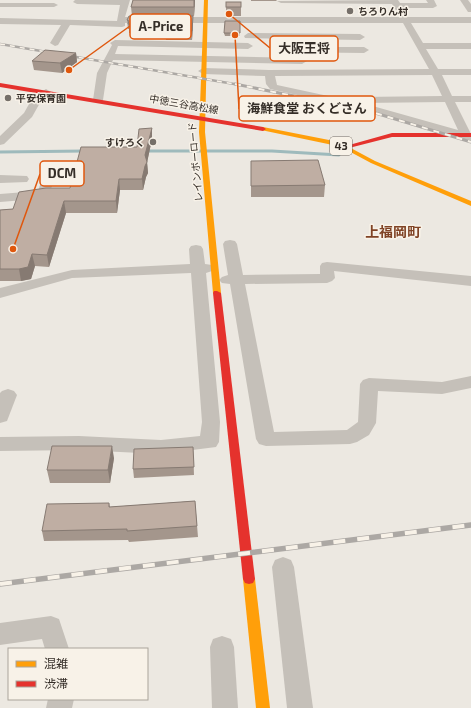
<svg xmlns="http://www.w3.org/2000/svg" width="471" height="708" font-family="'Exo 2','Noto Sans JP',sans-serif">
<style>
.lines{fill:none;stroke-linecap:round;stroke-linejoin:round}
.stream{stroke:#9ebabc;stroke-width:3}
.street{fill:#c5c0b9;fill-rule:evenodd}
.slow{fill:#ff9f0a;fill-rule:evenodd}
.jam{fill:#e5322d;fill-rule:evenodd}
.rail-far2-casing{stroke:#aca8a4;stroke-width:2.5}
.rail-far1-casing{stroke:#aca8a4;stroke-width:3}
.rail-casing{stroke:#aca8a4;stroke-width:5.5}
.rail-far2{stroke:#f8f2e8;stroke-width:1.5;stroke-dasharray:5;stroke-linecap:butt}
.rail-far1{stroke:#f8f2e8;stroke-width:2;stroke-dasharray:6;stroke-linecap:butt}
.rail{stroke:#f8f2e8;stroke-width:4;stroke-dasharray:12;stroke-linecap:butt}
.wall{fill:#a4968c}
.shaded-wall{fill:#867a72}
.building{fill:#bfaea3;stroke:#867a72}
.poi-dot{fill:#756f69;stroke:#f8f2e8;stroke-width:1.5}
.labels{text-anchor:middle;stroke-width:3;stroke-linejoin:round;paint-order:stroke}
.far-poi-label{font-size:10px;font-weight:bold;fill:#352e28;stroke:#f8f2e8;text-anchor:start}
.far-street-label{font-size:10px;fill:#352e28;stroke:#f8f2e8}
.shield{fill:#f8f2e8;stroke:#706962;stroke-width:1}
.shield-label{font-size:11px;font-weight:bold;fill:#352e28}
.quarter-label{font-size:14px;font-weight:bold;fill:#804325;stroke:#f8f2e8}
.leader{fill:none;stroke:#df570d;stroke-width:1.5}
.callout-dot{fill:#df570d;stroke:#f8f2e8;stroke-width:1.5}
.callout{fill:#f8f2e8;stroke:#df570d;stroke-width:1.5}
.callout-label{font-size:13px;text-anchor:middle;font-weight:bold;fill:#352e28}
</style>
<rect width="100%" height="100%" fill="#ece8e1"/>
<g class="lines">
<g class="stream">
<path d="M145,151h127l67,4"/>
<path d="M0,152l85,-1"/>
</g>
<g class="street">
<path d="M75,0h55l-5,17h275l-8,-13 -111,-1 -4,-2 121,-1 2,3h28l-2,-3h8l3,6 -4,2h-31l6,9h63v6h-60l12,20h48v6h-45l12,20h33v6h-29l10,21h19v6h-16l16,32v7l-101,-30 -100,-22 -4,-5 -1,-8 -62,-2 -5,-3 5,-3 66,2 160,-1 -26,-46h-278v3l-3,1 -52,-2 -12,20 -3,1 -5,-3 11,-18 -61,-1v-6l117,3 3,-16 -43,-1 -4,-2zM432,75l10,21 -82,1 -4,1 -1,2 1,2 -79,-17 -2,-9zM445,102l13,28 -96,-27z"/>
<path d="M460,0h8l3,4v8h-3z"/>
<path d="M0,3h54l4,2 -4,2h-54z"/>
<path d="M248,33l112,1 5,3 -5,3 -115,-2 -1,-2z"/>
<path d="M115,40l133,3 5,3 -5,3 -130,-3 -3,8 187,4 5,3 -5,3 -189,-4 -6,13 -4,27 -1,2h-8l-1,-2 4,-27 15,-28 -2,-2z"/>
<path d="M282,47h82l5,3 -5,3 -85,-1 -2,-2 2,-2z"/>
<path d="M46,89l5,3 -10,9 -9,16 -28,27 -4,1v-9l24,-23 9,-16z"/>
<path d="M53,161l4,1 2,3 -11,33 -48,4v-8l38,-3 9,-26 2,-3z"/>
<path d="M0,175l27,1 2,3 -2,3 -27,1z"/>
<path d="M230,240l5,1 2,3 6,31 77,-1v-8l2,-3 5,-1 144,14v10l-137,-15 1,7 -3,3 -5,2 -82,1 29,148 73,-2 11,-8 2,-38 3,-4 6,-2 73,4 29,-6v12l-29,6 -64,-3 -2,32 -7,12 -12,7 -7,2 -84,2 -7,-2 -3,-5 -26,-155 -8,-1 -3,-3 3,-3 6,-2 -5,-31 2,-3z"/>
<path d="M196,245l5,1 2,3 2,15 7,1 2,3 -2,3 -6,2 14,149 -1,20 -3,5 -55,7 -82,-4 -79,1v-14l79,-1 82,4 39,-4 2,-14 -11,-149 -119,5 -72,20v-10l72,-18 118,-6 -1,-15 2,-3z"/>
<path d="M8,389l6,2 3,4 -10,26 -7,2v-30l2,-2z"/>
<path d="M283,557l8,3 3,7 19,141h-26l-15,-141 3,-7z"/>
<path d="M51,616l8,3 10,30h-24l-3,-10 -42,6v-22z"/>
<path d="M222,636l9,3 3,8 4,61h-26l-2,-61 3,-8z"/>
<path d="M48,699h26l-2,9h-26z"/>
</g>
<g class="slow">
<path d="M204,0h4l-3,132 16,161 -4,2 -4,-2 -14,-161z"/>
<path d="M263,127l66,13 18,6 28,15 96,40v5l-100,-43 -28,-15 -15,-4 -67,-14 -1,-1z"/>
<path d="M249,574l4,1 2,4 15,129h-14l-13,-129 2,-4z"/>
</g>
<g class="jam">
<path d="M0,83l263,44 3,2 -3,2 -263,-44z"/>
<path d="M392,133h79v4h-79l-47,12 -3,-2z"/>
<path d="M214,291h3l4,2 34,286 -2,4 -4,1 -4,-1 -2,-4 -30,-286z"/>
</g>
<defs>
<path id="rail-far2" d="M0,44l240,41"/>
<path id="rail-far1" d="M235,84l137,28 99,30"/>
<path id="rail" d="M0,584l471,-59"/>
</defs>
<use href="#rail-far2" class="rail-far2-casing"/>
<use href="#rail-far1" class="rail-far1-casing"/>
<use href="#rail" class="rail-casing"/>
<use href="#rail-far2" class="rail-far2"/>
<use href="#rail-far1" class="rail-far1"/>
<use href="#rail" class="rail"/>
</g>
<g class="wall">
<path d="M133,0h62l-1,16h-62l-1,-9z"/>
<path d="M251,0h26l-1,1h-25z"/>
<path d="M241,2v14h-15v-9z"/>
<path d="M193,16v8l-1,16h-26l-1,-5h-28v-2h-8v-4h-1l-1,-9z"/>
<path d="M240,21v15h-15l-1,-3z"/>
<path d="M76,53l1,9 -15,11 -28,-3 -2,-9z"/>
<path d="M152,128v11l-5,23 1,11 -2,4 -3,13h-23l-3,23h-51l-17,54 -14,-1 -4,13 -10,2h-21v-71l13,-1 57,-21 67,-41z"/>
<path d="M251,161l74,24 -1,12h-73z"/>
<path d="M193,447l1,28 -60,3 -1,-9z"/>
<path d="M114,458l-4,25h-60l-3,-13z"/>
<path d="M195,501l3,36 -69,5 -1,-2 -84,1 -2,-10 67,-28 1,4z"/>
</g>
<g class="shaded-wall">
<path d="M194,0h1l-1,16z"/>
<path d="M193,16v8l-1,16v-9z"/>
<path d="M76,53l1,9 -15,11 -2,-10z"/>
<path d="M152,128v11l-5,24v-1l1,11 -2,4 -3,13 -1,-11 3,-24z"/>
<path d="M119,179l1,11 -3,23 -1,-12z"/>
<path d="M64,201l2,12 -17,54 -2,-12z"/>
<path d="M32,254l3,12 -4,13 -10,2 -2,-12z"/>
<path d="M112,446l2,12 -4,25 -2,-13z"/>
</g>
<g class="building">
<path d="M133,0h61v7h-63z"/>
<rect x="226" y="2" width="15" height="5"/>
<path d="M129,16h64l-1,15h-27l1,-5 -30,1 1,-3h-9l1,-3 -2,-1z"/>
<path d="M225,21h15v12h-16z"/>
<path d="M45,50l31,3 -16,10 -28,-2z"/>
<path d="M152,128l-7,27 2,7 -2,4 -3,13h-23l-3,22h-52l-17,54 -15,-1 -4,13 -9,2h-19v-59l13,-1 6,-17 27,-4h24l11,-41h56l2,-18z"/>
<path d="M318,160l7,25 -74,1v-25z"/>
<path d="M52,446h60l-4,24h-61z"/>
<path d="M193,447l1,20 -61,2 1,-20z"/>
<path d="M195,501l2,25 -70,5v-2l-85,2 5,-27 62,-1v4z"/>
</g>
<g class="poi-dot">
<circle cx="350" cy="11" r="4"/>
<circle cx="8" cy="98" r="4"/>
<circle cx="153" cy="142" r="4"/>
</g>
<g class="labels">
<g class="far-poi-label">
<text x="358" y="15">ちろりん村</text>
<text x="16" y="102">平安保育園</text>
<text x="145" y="146" text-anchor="end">すけろく</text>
</g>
<g class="far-street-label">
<text transform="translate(184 104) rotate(10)" y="4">中徳三谷高松線</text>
<text transform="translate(195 162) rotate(-95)" y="4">レインボーロード</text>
</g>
<rect class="shield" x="330" y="137" width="22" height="18" rx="3"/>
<g class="shield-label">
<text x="341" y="150">43</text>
</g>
<g class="quarter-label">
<text x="393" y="237">上福岡町</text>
</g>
</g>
<path class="leader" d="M69 70L130 26M229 14L270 48M235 35L239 109M13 249L40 174"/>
<g class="callout-dot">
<circle cx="69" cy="70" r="4"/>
<circle cx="229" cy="14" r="4"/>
<circle cx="235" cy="35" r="4"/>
<circle cx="13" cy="249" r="4"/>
</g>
<g class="callout">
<rect x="130" y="14" width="61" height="25" rx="4"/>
<rect x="270" y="36" width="68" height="25" rx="4"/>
<rect x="239" y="96" width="136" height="25" rx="4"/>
<rect x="40" y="161" width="44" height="25" rx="4"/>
</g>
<g class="callout-label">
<text x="161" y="31">A-Price</text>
<text x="304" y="53">大阪王将</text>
<text x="307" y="113">海鮮食堂 おくどさん</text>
<text x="62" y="178">DCM</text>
</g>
<rect x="8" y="648" width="140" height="52" fill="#f8f2e8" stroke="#aaa49b"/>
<rect x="16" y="661" width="20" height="6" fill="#ff9f0a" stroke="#aaa49b"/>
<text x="44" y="668" font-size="12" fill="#352e28">混雑</text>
<rect x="16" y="681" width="20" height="6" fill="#e5322d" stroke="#aaa49b"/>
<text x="44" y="688" font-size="12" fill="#352e28">渋滞</text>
</svg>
